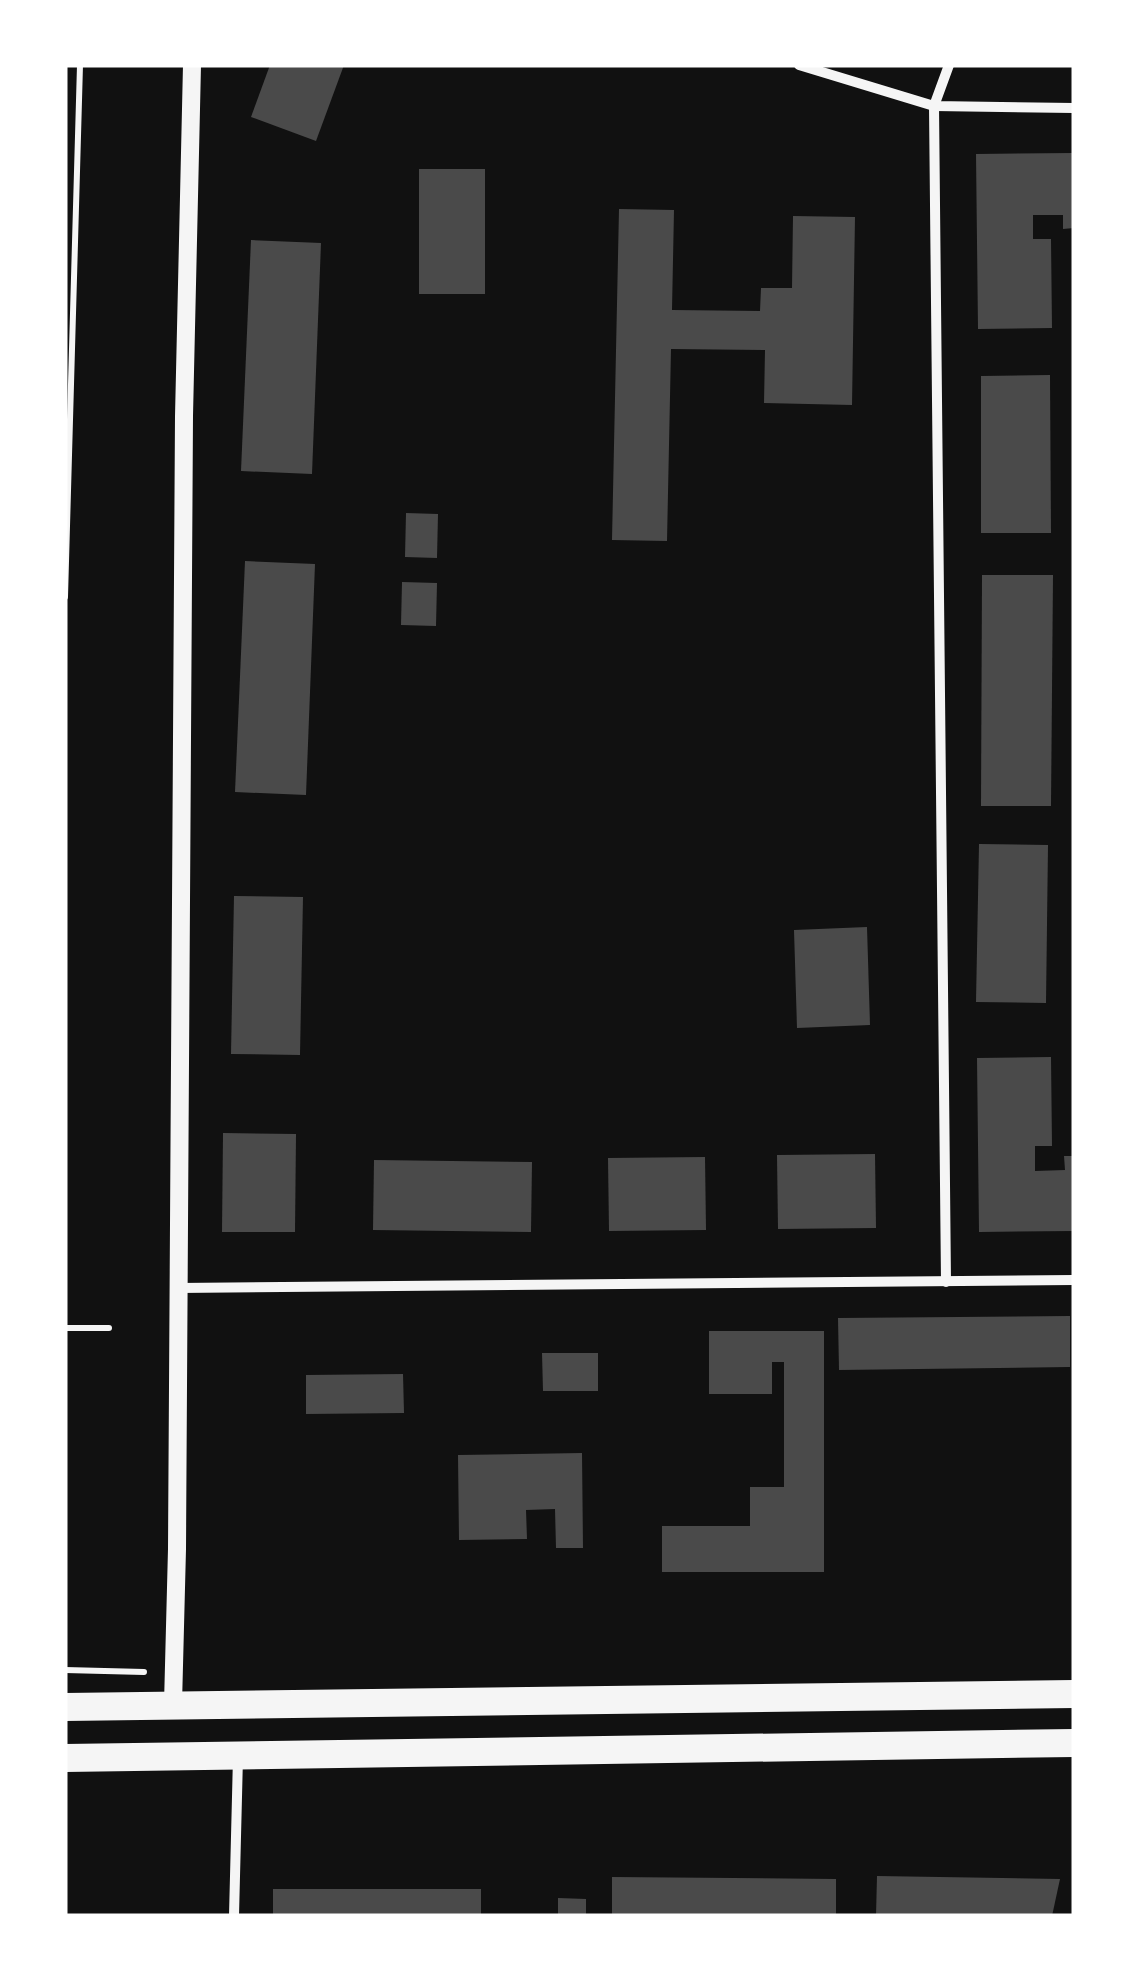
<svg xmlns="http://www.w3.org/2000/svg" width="1139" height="1981" font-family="Rubik,sans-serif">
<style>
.building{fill:#4a4a4a}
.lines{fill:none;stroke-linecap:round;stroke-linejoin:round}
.path{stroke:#f5f5f5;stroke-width:6}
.minor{stroke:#f5f5f5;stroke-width:10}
.tertiary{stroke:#f5f5f5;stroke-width:18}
.trunk{stroke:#f5f5f5;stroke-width:28}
</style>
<rect width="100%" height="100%" fill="#111"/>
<g class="building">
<path d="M270,65h74l-28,76 -65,-24z"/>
<path d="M1074,153v75l-11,1v-14h-30v24h18l1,89 -74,1 -2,-175z"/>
<rect x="419" y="169" width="66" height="125"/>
<path d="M619,209l55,1 -2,100 88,1 1,-23h31l1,-72 62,1 -3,188 -88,-2 1,-53 -94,-1 -4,192 -55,-1z"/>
<path d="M251,240l70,3 -9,231 -71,-3z"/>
<path d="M1050,375l1,158h-70v-157z"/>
<path d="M406,513l32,1 -1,44 -32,-1z"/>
<path d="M245,561l70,3 -9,231 -71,-3z"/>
<path d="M982,575h71l-2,231h-70z"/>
<path d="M402,582l35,1 -1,43 -35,-1z"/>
<path d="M979,844l69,1 -2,158 -70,-1z"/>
<path d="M234,896l69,1 -3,158 -69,-1z"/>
<path d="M867,927l3,98 -73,3 -3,-98z"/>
<path d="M1051,1057l1,89h-17v25l30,-1 -1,-14h10v75l-95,1 -2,-174z"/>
<path d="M223,1133l73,1 -1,98h-73z"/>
<path d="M875,1154l1,74 -98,1 -1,-74z"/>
<path d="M705,1157l1,73 -97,1 -1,-73z"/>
<path d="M374,1160l158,2 -1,70 -158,-2z"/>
<path d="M1070,1316v51l-231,3 -1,-52z"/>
<path d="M709,1331h115v241h-162v-46h88v-39h34v-125h-12v32h-63z"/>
<path d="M542,1353h56v38h-55z"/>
<path d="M403,1374l1,39 -98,1v-39z"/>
<path d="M582,1453l1,95h-27l-1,-39 -29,1 1,29 -68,1 -1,-85z"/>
<path d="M877,1876l183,3 -8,37h-176z"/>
<path d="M612,1877l224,2v37h-224z"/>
<rect x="273" y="1889" width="208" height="27"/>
<path d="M558,1898l28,1v17h-28z"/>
</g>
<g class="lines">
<g class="path">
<path d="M65,597l15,-532"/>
<path d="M65,1328h44"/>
<path d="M65,1670l79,2"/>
</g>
<g class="minor">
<path d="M799,65l135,41 140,2"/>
<path d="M946,1282l-12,-1176 15,-41"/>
<path d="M178,1288l896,-8"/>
<path d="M234,1916l4,-159"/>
</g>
<path class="tertiary" d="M173,1704l4,-155 7,-1133 8,-351"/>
<g class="trunk">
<path d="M65,1707l1009,-13"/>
<path d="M65,1758l1009,-15"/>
</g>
</g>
<rect width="1139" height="1981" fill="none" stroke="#ffffff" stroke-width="135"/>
</svg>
